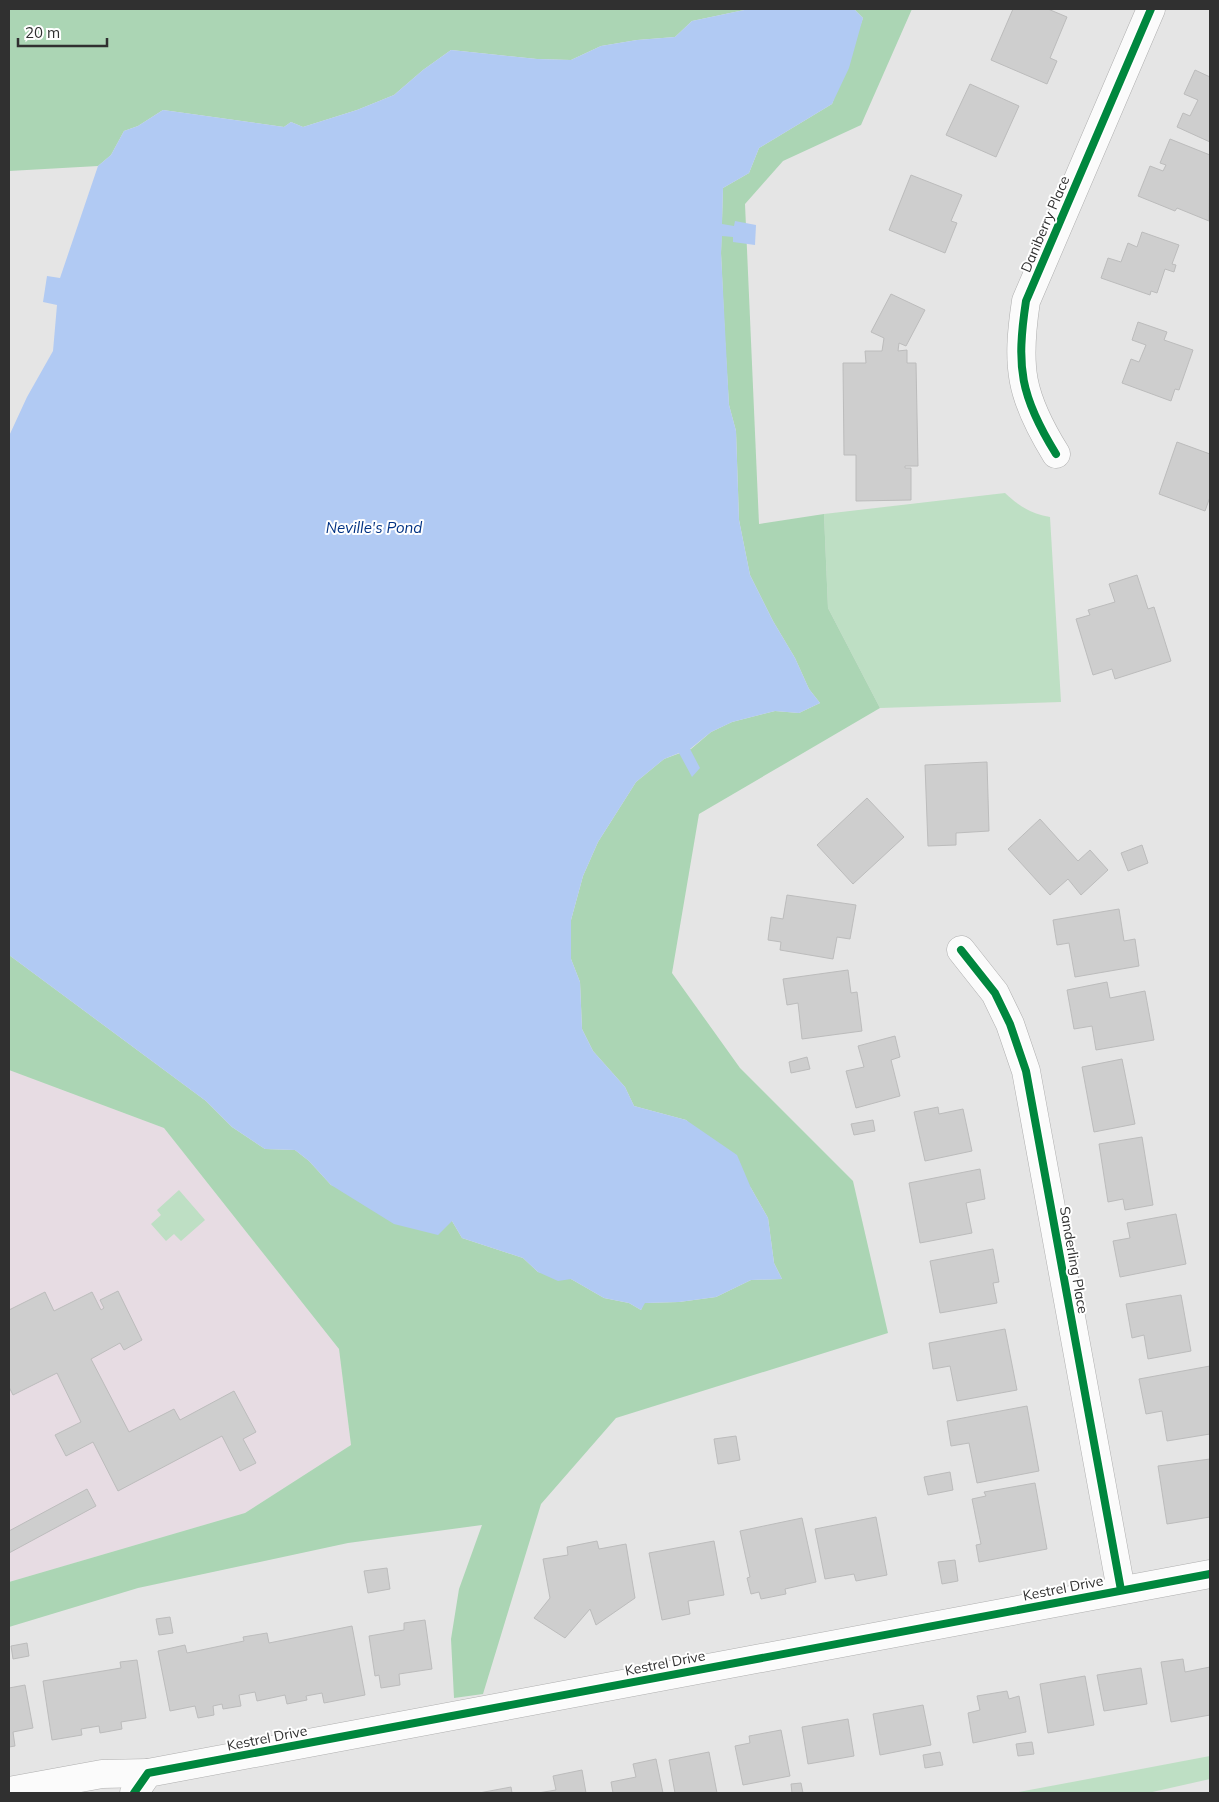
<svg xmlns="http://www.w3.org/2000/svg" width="1219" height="1802" font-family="Mulish,sans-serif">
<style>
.commercial{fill:#e7dce3}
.green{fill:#bedfc4}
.forest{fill:#abd5b4}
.water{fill:#b1caf3}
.building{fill:#cecece;stroke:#bcbcbc}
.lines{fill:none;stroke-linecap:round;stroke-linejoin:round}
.street-casing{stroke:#afafaf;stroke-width:29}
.street{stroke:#fbfbfb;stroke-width:28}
.cycleway-casing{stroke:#fff;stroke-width:11}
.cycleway{stroke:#00873e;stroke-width:8}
.labels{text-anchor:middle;stroke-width:4;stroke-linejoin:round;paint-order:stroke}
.street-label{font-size:14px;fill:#303030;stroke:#fff}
.water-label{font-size:15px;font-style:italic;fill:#003283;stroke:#fff}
</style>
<rect width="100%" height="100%" fill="#e5e5e5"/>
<path class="commercial" d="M9,1070l155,58 175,221 12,96 -106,68 -236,69z"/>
<g class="green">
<path d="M1005,493c14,13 26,21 45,24l11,185 -181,6 -52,-100 -4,-94z"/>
<path d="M179,1190l26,30 -24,21 -7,-7 -8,7 -15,-17 10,-9 -4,-5z"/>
<path d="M1210,1756v23l-62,14h-134z"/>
</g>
<g class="forest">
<path d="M9,9h740l-57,12 -17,16 -38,3 -36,6 -30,14 -34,-1 -86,-9 -28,20 -29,25 -37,15 -54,17 -12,-5 -7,5 -121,-17 -25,16 -14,5 -13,24 -13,11 -89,5z"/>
<path d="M854,9h58l-51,116 -78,36 -38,43 14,320 65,-10 4,94 52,100 -181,106 -27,159 68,95 113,113 35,152 -272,85 -75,86 -58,190 -29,4 -3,-59 8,-50 23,-64 -134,18 -210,45 -129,39v-45l236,-69 106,-68 -12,-96 -175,-221 -155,-58v-115l197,146 26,26 33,22 30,1 14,11 22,24 121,36 10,17 61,20 15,14 33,7 33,19 25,5 12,7 3,-7 35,-1 37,-5 35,-17 31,-1 -8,-16 -6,-45 -17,-30 -65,-68 -52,-14 -9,-19 -32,-36 -11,-22 -2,-47 -9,-23v-39l12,-44 15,-34 38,-60 28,-23 27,-10 20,-17 21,-10 43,-11 24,2 21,-10 -11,-14 -14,-31 -22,-37 -23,-46 -11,-55 -3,-89 -7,-26 -4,-65 -4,-87 2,-65 26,-15 10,-25 73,-44 31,-86z"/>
</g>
<path class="water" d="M749,9h105l9,9 -14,50 -17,36 -73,44 -10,25 -26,15 -1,36 12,2 1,-5 21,4 -1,20 -22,-3v-5l-11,-1 -1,17 8,152 7,26 3,89 11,55 23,46 22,37 14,31 11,14 -21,10 -24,-2 -43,11 -21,10 -21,17 10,19 -8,9 -13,-24 -15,6 -28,23 -38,60 -15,34 -12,44v39l9,23 2,47 11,22 32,36 9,19 52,14 51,35 14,33 17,30 6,45 8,16 -31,1 -35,17 -37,5 -34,1 -4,7 -12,-7 -25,-5 -33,-19 -13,2 -20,-9 -15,-14 -61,-20 -10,-17 -14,14 -44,-11 -63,-39 -22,-24 -14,-11 -30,-1 -33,-22 -26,-26 -197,-146v-519l18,-39 26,-46 4,-46 -14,-3 4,-26 13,2 38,-112 13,-11 13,-24 14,-5 25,-16 121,17 7,-5 12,5 54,-17 37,-15 29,-25 28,-20 86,9 34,1 30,-14 36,-6 38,-3 17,-16z"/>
<g class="building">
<path d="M1013,9h35l19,8 -17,41 7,3 -10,23 -56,-24z"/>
<path d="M1195,70l15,7v65l-33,-15 6,-14 7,3 8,-16 -14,-6z"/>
<path d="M970,84l49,22 -23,51 -50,-22z"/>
<path d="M1170,139l40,16 -1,66 -32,-13 -2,3 -37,-15 12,-30 13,5 3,-6 -6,-2z"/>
<path d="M911,175l51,20 -11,26 6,2 -12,30 -56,-23z"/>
<path d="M1142,232l37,13 -7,19 4,1 -2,7 -9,-3 -8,24 -6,-2 -1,4 -49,-17 7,-20 13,4 7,-19 9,4z"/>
<path d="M891,294l34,16 -19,36 -7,-3 -1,8 9,-1v13h9l2,103h-13v2h6v32l-55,1v-46h-12l-1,-92h23l-1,-12h17l2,-13 -13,-6z"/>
<path d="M1138,322l29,10 -3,8 29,10 -14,40 -4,-1 -4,12 -49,-18 9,-24 8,3 7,-17 -14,-5z"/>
<path d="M1177,442l33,12v43l-5,14 -46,-17z"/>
<path d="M1137,575l11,34 6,-2 17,54 -56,18 -3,-10 -19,6 -17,-56 14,-4 -2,-5 27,-8 -6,-18z"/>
<path d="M987,762l2,69 -33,2v12l-28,1 -3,-81z"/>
<path d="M867,798l37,39 -51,47 -36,-39z"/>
<path d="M1040,819l38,42 12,-11 18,20 -27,25 -13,-16 -18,16 -42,-46z"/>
<path d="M1142,845l6,18 -20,8 -7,-18z"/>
<path d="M787,895l69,10 -6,34 -13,-2 -4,22 -53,-9 1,-8 -13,-2 3,-23 12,2z"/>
<path d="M1119,909l5,32 11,-2 4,27 -64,11 -6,-34 -12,2 -4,-25z"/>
<path d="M848,970l3,23 6,-1 5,39 -60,8 -4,-36 -11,2 -4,-26z"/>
<path d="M1107,982l3,16 35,-7 9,49 -58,10 -4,-24 -18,3 -7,-39z"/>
<path d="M895,1036l5,21 -9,3 9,36 -44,12 -10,-37 18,-4 -6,-21z"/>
<path d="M807,1057l3,12 -19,4 -2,-11z"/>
<path d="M1122,1059l13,65 -41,8 -12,-65z"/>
<path d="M938,1107l1,7 24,-5 9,42 -47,10 -11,-49z"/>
<path d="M873,1120l2,11 -21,4 -3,-11z"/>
<path d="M1142,1137l11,68 -28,5 -2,-11 -15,3 -9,-58z"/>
<path d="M980,1169l5,30 -19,4 6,30 -52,10 -11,-60z"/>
<path d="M1176,1214l10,50 -66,13 -7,-36 17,-3 -3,-15z"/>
<path d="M993,1249l6,33 -6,1 4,20 -57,10 -10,-52z"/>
<path d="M118,1291l24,49 -18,10 -4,-7 -29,16 38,73 45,-23 6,11 54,-29 22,41 -13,7 13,24 -16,8 -18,-35 -104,55 -25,-49 -27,14 -11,-21 26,-13 -24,-49 -44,22 -4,-8v-77l36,-18 9,19 38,-19 9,18 3,-2 -4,-8z"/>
<path d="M1181,1295l10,56 -43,8 -4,-24 -12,3 -6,-34z"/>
<path d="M1005,1329l12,61 -60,11 -7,-35 -17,3 -4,-26z"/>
<path d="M1210,1366v68l-43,7 -5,-30 -16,3 -7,-35z"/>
<path d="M1027,1406l12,65 -62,12 -8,-40 -18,3 -4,-25z"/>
<path d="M736,1436l4,24 -22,4 -4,-25z"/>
<path d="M1210,1459v58l-43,7 -9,-58z"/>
<path d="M950,1472l3,18 -25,5 -4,-18z"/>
<path d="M1035,1483l12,66 -68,13 -3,-17 5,-1 -9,-45 14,-3 -2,-4z"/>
<path d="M87,1489l9,17 -87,47v-22z"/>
<path d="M876,1517l11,58 -31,6 -2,-7 -29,5 -10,-50z"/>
<path d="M802,1518l14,64 -31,7 1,5 -25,5 -2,-7 -8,2 -4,-16 3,-1 -10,-46z"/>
<path d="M597,1541l2,8 27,-5 9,54 -39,27 -6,-16 -25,29 -31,-20 16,-20 -7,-39 25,-4 -1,-8z"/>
<path d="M714,1541l10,54 -36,6 2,13 -28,6 -13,-67z"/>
<path d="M955,1560l3,21 -16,3 -4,-22z"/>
<path d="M387,1568l3,21 -22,4 -4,-22z"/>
<path d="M170,1617l3,16 -14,2 -3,-16z"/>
<path d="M425,1620l7,49 -33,5 1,11 -19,3 -2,-13 -4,1 -6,-40 35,-6v-7z"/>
<path d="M352,1626l13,69 -41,8 -2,-10 -16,3 1,4 -20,4 -2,-9 -28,6 -2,-9 -16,3 2,11 -18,3 -1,-5 -9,2 1,9 -16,3 -3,-12 -25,5 -12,-60 27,-6 2,8 57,-12 -1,-4 24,-4 2,10z"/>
<path d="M27,1643l2,13 -16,3 -2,-13z"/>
<path d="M1183,1659l2,13 25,-5v48l-39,7 -10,-60z"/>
<path d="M137,1660l9,58 -25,4 1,7 -22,4 -1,-7 -18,3 1,6 -30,5 -9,-59 78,-13 -1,-6z"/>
<path d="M1141,1668l6,36 -43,7 -7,-36z"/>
<path d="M1085,1676l9,49 -46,8 -8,-49z"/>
<path d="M25,1685l8,43 -20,4 2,14 -6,1v-59z"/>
<path d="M1007,1691l2,8 10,-3 7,36 -53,11 -5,-30 12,-3 -3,-14z"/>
<path d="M923,1705l8,40 -51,10 -7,-41z"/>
<path d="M848,1719l6,37 -46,8 -6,-37z"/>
<path d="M781,1730l9,46 -47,9 -8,-39 15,-3 -1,-7z"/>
<path d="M1032,1742l2,12 -16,2 -2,-12z"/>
<path d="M709,1752l8,41h-42l-6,-33z"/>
<path d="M940,1752l3,13 -18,3 -2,-13z"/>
<path d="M656,1759l7,34h-50l-2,-11 25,-5 -3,-13z"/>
<path d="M582,1770l4,23h-48l18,-3 -3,-14z"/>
<path d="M801,1783l2,10h-11l-1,-9z"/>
<path d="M511,1787l1,6h-33z"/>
</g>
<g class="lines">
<defs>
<g id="street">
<path d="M1056,454c-36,-58 -40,-87 -30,-153l125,-292"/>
<path d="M961,950l34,43 15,31 16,47 95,519"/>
<path d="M9,1791l93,-17 46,-1"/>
<path d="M134,1793l14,-20 1062,-199"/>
</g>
</defs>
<use href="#street" class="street-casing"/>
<use href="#street" class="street"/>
<defs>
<g id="cycleway">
<path d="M1056,454c-36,-58 -40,-87 -30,-153l125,-292"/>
<path d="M961,950l34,43 15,31 16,47 95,519"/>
<path d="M134,1793l14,-20 1062,-199"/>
</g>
</defs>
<use href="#cycleway" class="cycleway-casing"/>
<use href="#cycleway" class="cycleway"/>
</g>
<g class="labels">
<g class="street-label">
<text transform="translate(1045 224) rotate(-67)" y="5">Daniberry Place</text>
<text transform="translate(1074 1260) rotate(80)" y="5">Sanderling Place</text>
<text transform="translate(1063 1588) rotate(-11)" y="5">Kestrel Drive</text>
<text transform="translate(665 1663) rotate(-11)" y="5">Kestrel Drive</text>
<text transform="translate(267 1738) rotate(-11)" y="5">Kestrel Drive</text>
</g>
<g class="water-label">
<text x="374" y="533">Neville's Pond</text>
</g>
</g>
<rect width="1219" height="1802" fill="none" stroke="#303030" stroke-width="20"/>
<path d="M18 38v8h89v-8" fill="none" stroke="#303030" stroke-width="2.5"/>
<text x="25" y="38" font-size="15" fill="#303030" stroke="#ffffff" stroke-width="4" paint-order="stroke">20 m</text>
</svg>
